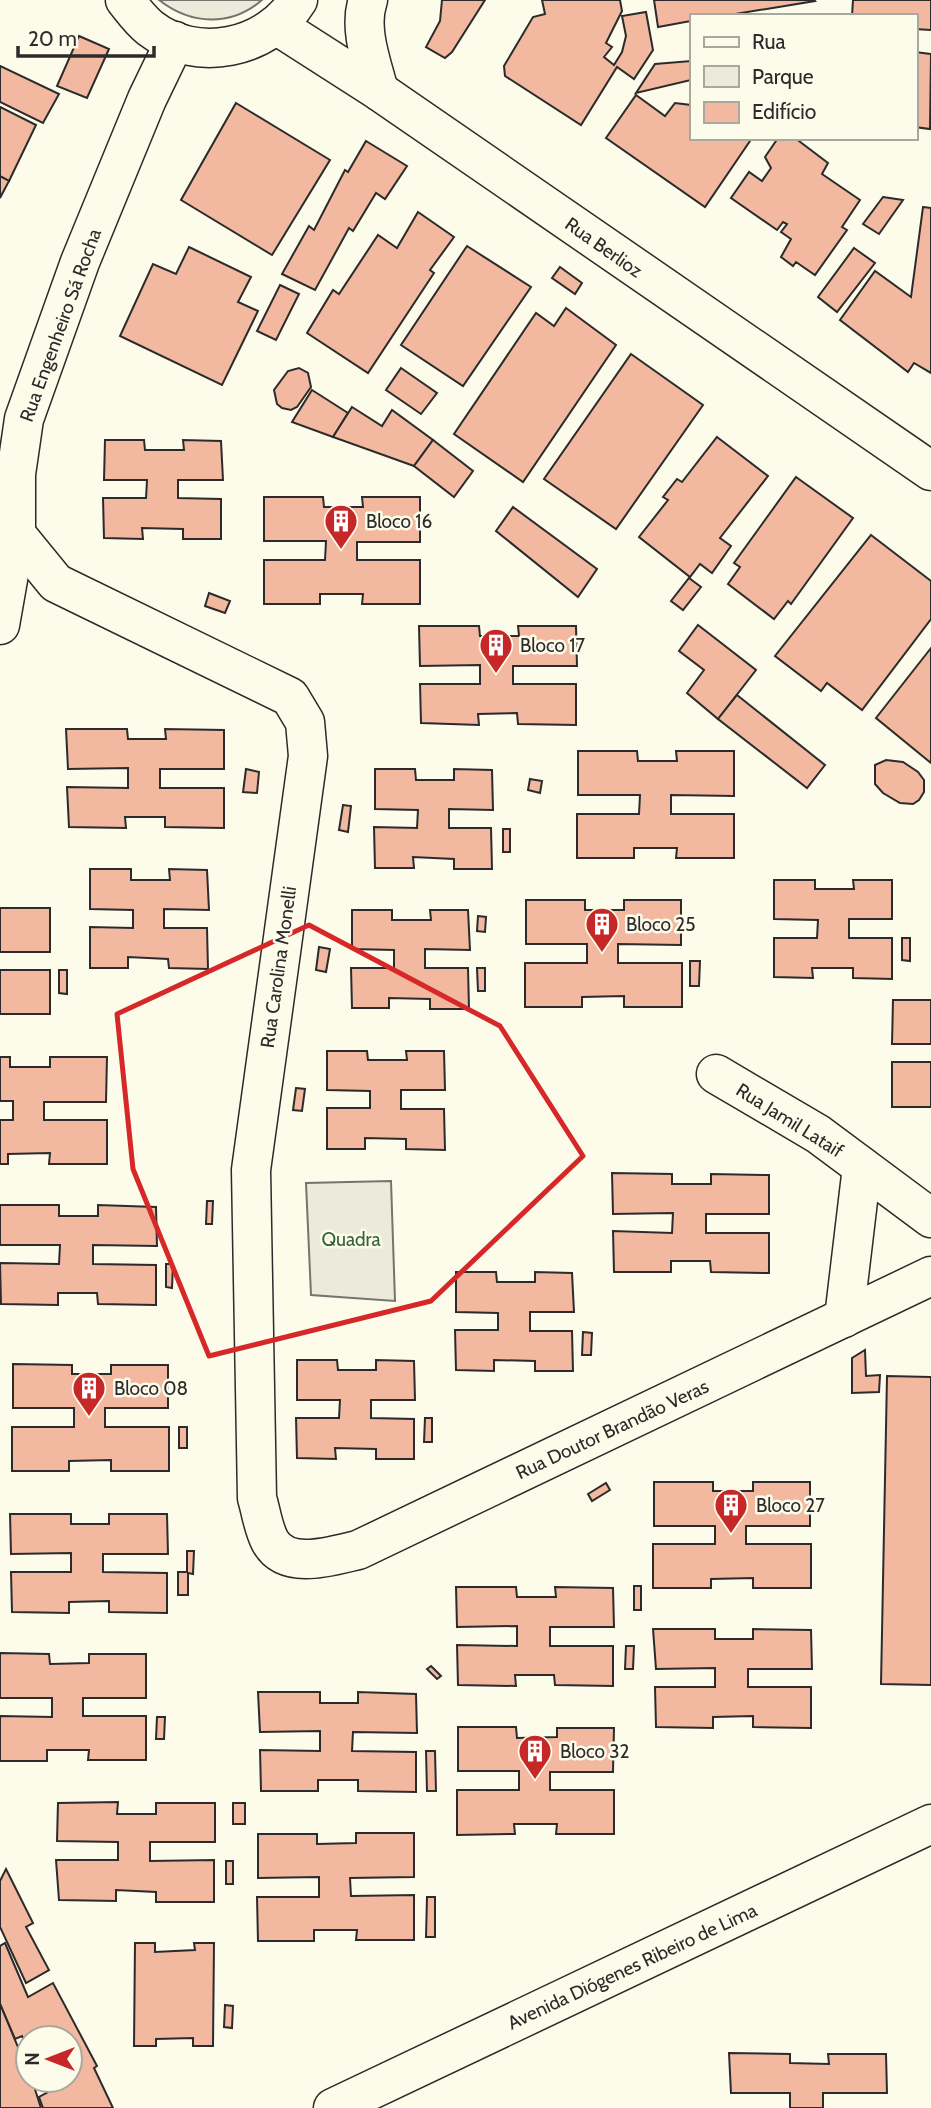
<svg xmlns="http://www.w3.org/2000/svg" width="931" height="2108" font-family="Cabin,sans-serif">
<style>
.green{fill:#ecebdb;stroke:#74746e;stroke-width:2}
.building{fill:#f2b8a0;stroke:#2b2b2b;stroke-width:2}
.lines{fill:none;stroke-linecap:round;stroke-linejoin:round}
.street-casing{stroke:#2b2b2b;stroke-width:41}
.secondary-casing{stroke:#2b2b2b;stroke-width:41}
.street{stroke:#fdfbea;stroke-width:38}
.secondary{stroke:#fdfbea;stroke-width:38}
.marked{fill:none;stroke:#d62828;stroke-width:5;stroke-linejoin:round}
.labels{text-anchor:middle;stroke-width:5;stroke-linejoin:round;paint-order:stroke}
.street-label{font-size:19px;fill:#2b2b2b;stroke:#fdfbea}
.poi-label{font-size:19px;fill:#2b2b2b;stroke:#fdfbea;text-anchor:start}
.park-label{font-size:19px;fill:#34623c;stroke:#fdfbea}
</style>
<rect width="100%" height="100%" fill="#fdfbea"/>
<g class="green">
<path d="M159,0h103c-31,27 -71,25 -103,0z"/>
<path d="M391,1181l4,120 -84,-6 -5,-112z"/>
</g>
<g class="building">
<path d="M442,0h43l-33,52 -7,6 -19,-11 14,-26z"/>
<path d="M542,0h78l2,11 -16,32 6,4 -8,10 10,8 8,-13 4,-16 -4,-20 24,-4 7,38 -19,29 -17,-12 -36,58 -76,-49 -1,-10 29,-49 12,-3z"/>
<path d="M654,0h160l1,1 -92,15h-32v5l-33,6z"/>
<path d="M853,0h78v30l-16,-1v-13h-63z"/>
<path d="M79,36l30,13 -22,49 -30,-12z"/>
<path d="M915,52l16,2 -1,75 -15,-2z"/>
<path d="M691,61v19l-55,13 19,-29z"/>
<path d="M0,66l59,28 -16,29 -43,-21z"/>
<path d="M636,95l29,21 10,-13 16,2v33h61l-47,69 -99,-69z"/>
<path d="M236,103l94,57 -58,95 -91,-55z"/>
<path d="M0,107l36,18 -27,56 -9,-5z"/>
<path d="M778,138h17l33,25 -6,11 38,26 -18,27 5,3 -32,45 -19,-13 -3,4 -12,-9 10,-18 -10,-7 6,-8 -4,-2 -6,8 -46,-32 18,-26 13,9 9,-13 -6,-11z"/>
<path d="M366,141l41,25 -22,33 -9,-6 -23,38 -4,-3 -34,62 -33,-16 27,-48 5,4 31,-60 3,2z"/>
<path d="M0,176l9,5 -9,17z"/>
<path d="M883,197l20,3 -24,34 -16,-10z"/>
<path d="M923,207l8,1v165l-17,-10 -6,9 -68,-52 35,-49 36,26z"/>
<path d="M418,212l36,25 -24,33 4,3 -66,100 -61,-40 26,-43 6,4 39,-59 19,13z"/>
<path d="M467,246l64,41 -68,99 -62,-41z"/>
<path d="M189,247l62,30 -13,25 20,9 -36,74 -102,-49 33,-72 23,10z"/>
<path d="M854,248l21,15 -38,49 -19,-15z"/>
<path d="M560,267l22,16 -7,11 -23,-16z"/>
<path d="M280,285l19,9 -23,46 -19,-9z"/>
<path d="M566,308l50,37 -93,137 -69,-48 82,-121 18,13z"/>
<path d="M631,354l72,51 -87,124 -72,-50z"/>
<path d="M299,368l9,5 3,14 -14,20 -6,3 -9,-2 -5,-4 -3,-14 14,-19z"/>
<path d="M401,368l36,25 -16,21 -35,-24z"/>
<path d="M312,390l36,23 -15,24 -41,-15z"/>
<path d="M352,407l30,19 10,-16 41,30 -19,26 -81,-29z"/>
<path d="M717,437l51,39 -48,62 11,8 -19,27 -12,-9 -10,13 -51,-40 29,-37 -5,-3 14,-18 5,3z"/>
<path d="M105,440h39l1,10h39l-1,-10 38,1 2,39h-45v18l43,1v40h-38v-10l-41,-1 1,11 -39,-1 -1,-40h43l1,-18h-43z"/>
<path d="M433,440l40,31 -19,26 -40,-31z"/>
<path d="M796,477l57,41 -62,86 -3,-3 -14,18 -46,-35 12,-17 -6,-4z"/>
<path d="M264,497h59l1,10h39l-1,-10h58v45h-63v18h63v44h-58l1,-10h-43v10h-56v-44h61l1,-19h-62z"/>
<path d="M513,507l84,62 -19,28 -82,-66z"/>
<path d="M871,535l60,46v38l-69,91 -35,-27 -6,8 -46,-35z"/>
<path d="M689,578l12,9 -18,23 -12,-9z"/>
<path d="M209,593l21,8 -5,12 -20,-7z"/>
<path d="M698,625l58,45 -38,49 -31,-26 17,-23 -25,-19z"/>
<path d="M419,626h60l1,10h39l-1,-10h58l1,40h-64v18h63v41l-58,-1 -1,-11 -39,1 1,11 -58,-2 -1,-39h60v-19l-60,1z"/>
<path d="M931,648v115l-55,-45z"/>
<path d="M737,695l88,70 -18,23 -89,-69z"/>
<path d="M66,729h61l1,10h38l-1,-10 59,1v39h-64v19h64v40l-59,-1v-10h-40l1,11 -57,-1 -2,-40 61,1v-20l-60,1z"/>
<path d="M578,751h59l1,10h39l-1,-10h58v45l-63,-1v19h63v44h-58l1,-10h-43v10h-57v-44h62l1,-19h-62z"/>
<path d="M886,760l17,2 15,10 6,8v12l-5,8 -6,4 -13,-1 -17,-10 -8,-9v-19z"/>
<path d="M246,769l13,3 -2,21 -14,-1z"/>
<path d="M375,769h40l1,11h38v-11l38,1 1,40 -44,-1v19h42l1,41h-38v-10l-41,-2 1,11h-39l-1,-41 43,1 1,-18 -43,-1z"/>
<path d="M530,779l12,2 -2,12 -12,-3z"/>
<path d="M343,805l8,1 -3,26 -9,-2z"/>
<rect x="503" y="829" width="7" height="23"/>
<path d="M90,869h41v11h39l-1,-11 38,1 2,40 -45,-1v19h43l1,41 -39,-1 -1,-9 -40,-2v11h-38v-41l43,1v-18l-43,-1z"/>
<path d="M774,880h41v9h39l-1,-9h39v39h-43v19h43v41l-39,-1v-10h-41l1,10 -39,-1v-39h43l1,-18 -44,-1z"/>
<path d="M526,900h59v10h39v-10h57v45l-63,-1v19h64v44h-58v-11l-42,1v10h-57v-44h62v-19h-61z"/>
<rect x="0" y="908" width="50" height="44"/>
<path d="M352,910h40v10h39l-1,-10h38l2,40 -45,-1v19h43l1,41h-39v-10l-41,-1v10h-37l-1,-40h43v-18l-42,-1z"/>
<path d="M478,916l8,1 -1,15 -8,-1z"/>
<path d="M902,938h8v23l-8,-1z"/>
<path d="M319,947l11,2 -4,23 -10,-2z"/>
<path d="M690,961h10l-1,25h-9z"/>
<path d="M477,968h8v23h-7z"/>
<rect x="0" y="970" width="50" height="44"/>
<path d="M59,970h8v24l-8,-1z"/>
<path d="M893,1000h38v44h-39z"/>
<path d="M327,1051h40l1,9h39l-1,-9h38l1,39h-44v19h43l1,41 -39,-1v-10l-41,-1v11h-38v-41h43v-17l-43,-1z"/>
<path d="M0,1057h10v10h40v-10h57l-1,45h-62v18h63v44h-58l1,-11 -42,1v10h-8v-44h13v-19h-13z"/>
<rect x="892" y="1062" width="39" height="45"/>
<path d="M296,1088l9,1 -3,22 -9,-1z"/>
<path d="M612,1173l60,1v10h39v-10l58,1v39h-63v19h63v40l-58,-1 -1,-11h-39v11h-57l-1,-41 59,2 1,-20 -60,1z"/>
<path d="M207,1201h6l-1,23h-6z"/>
<path d="M0,1205h59v11h39v-11l58,2 1,39 -64,-1v19l63,1v40l-58,-1 -1,-11h-39v12l-57,-1 -1,-41 59,1 1,-19h-60z"/>
<path d="M166,1264h7l-1,24 -6,-1z"/>
<path d="M456,1272h40l1,10h38v-10l37,1 2,39h-44v19h42l1,40h-38v-10l-41,-1v11l-38,-1 -1,-40h43v-17l-42,-1z"/>
<path d="M583,1332l9,1 -1,22h-9z"/>
<path d="M865,1350l1,26 14,-1 -1,17 -27,1v-35z"/>
<path d="M297,1360h40l1,10h38v-10l38,1 1,39h-44v18l43,1v40h-38v-10l-41,-1 1,11 -39,-1 -1,-40h43l1,-18h-43z"/>
<path d="M13,1364l59,1v9h39v-9h57v43h-63v19h64v44h-58v-11l-42,1v10h-57v-44h62v-19h-61z"/>
<path d="M887,1376l44,1v308l-50,-1z"/>
<path d="M425,1418h7v24h-8z"/>
<rect x="179" y="1427" width="8" height="21"/>
<path d="M654,1482h59v9h40v-9h57v44h-64v18h65v44h-58v-10l-42,1v9h-58v-44h62v-18h-61z"/>
<path d="M606,1483l4,7 -18,11 -4,-7z"/>
<path d="M10,1514h61v10h38v-10h58l1,40h-65v18l64,1v40l-58,-1v-11l-40,1v11l-57,-1 -1,-40h60v-19l-60,1z"/>
<path d="M187,1551h7l-1,23 -5,-1v22h-10v-23h9z"/>
<rect x="634" y="1586" width="7" height="24"/>
<path d="M456,1587h60l1,10h39l-1,-10 58,1 1,39h-64v19h63v40l-58,-1 -1,-10h-39l1,11 -58,-1 -1,-40 60,1v-20l-60,1z"/>
<path d="M653,1629h62v10h38v-10l58,1 1,39h-64v18h63v41l-58,-1v-11l-40,1v11l-57,-1 -1,-40h60v-19l-59,1z"/>
<path d="M626,1646h8l-1,23h-8z"/>
<path d="M0,1653l49,1 1,10 39,-1v-9h57v44h-63v18h63v44h-58l1,-10h-42v11h-47v-45l52,1v-19h-52z"/>
<path d="M431,1666l10,10 -4,3 -10,-10z"/>
<path d="M258,1692h62v11h38v-11l58,2 1,39 -64,-1 -1,19 64,1v40l-58,-1v-11h-40v11h-57l-1,-41 60,1v-20l-60,1z"/>
<path d="M157,1717h8l-1,22h-8z"/>
<path d="M458,1727h58l1,11 40,-1v-9h57l-1,44h-63v18h64v44h-58l1,-10h-43l1,10 -58,1v-45h62v-19h-61z"/>
<path d="M426,1751h9l1,40h-9z"/>
<path d="M118,1802l-1,12h39v-11h59v39h-65v19l64,-1v42h-58v-10l-40,-2v11l-57,-1 -3,-40h62v-18l-61,-1 1,-38z"/>
<rect x="233" y="1803" width="12" height="21"/>
<path d="M356,1833h58v44l-64,1 1,18 63,-1v45h-58l1,-10h-43v11h-56l-1,-44h62v-20l-61,1v-44h59v10l39,-1z"/>
<rect x="226" y="1861" width="7" height="23"/>
<path d="M6,1869l27,54 -7,4 23,43 -23,13 -26,-56v-46z"/>
<path d="M427,1897h8v40h-9z"/>
<path d="M5,1943l23,54 25,-14 44,83 -3,2 19,40h-70l-4,-11 9,-5 -6,-12h28v-42h-42v11l-6,-13 -7,3 -15,-35v-58z"/>
<path d="M135,1943h20v9l40,-2 -1,-7h20l-1,103h-20v-8l-37,1v7h-22z"/>
<path d="M0,2004l28,67v9h4l9,28h-41z"/>
<path d="M225,2005l8,1 -1,22 -8,-1z"/>
<path d="M729,2053l61,1v9l39,1 -1,-10h58l1,39h-64v15h-33v-15h-59z"/>
</g>
<g class="lines">
<defs>
<g id="street">
<path d="M125,0c8,10 15,20 25,28 46,36 118,21 148,-28"/>
<path d="M368,0c-10,28 4,64 11,91"/>
<path d="M276,25l103,66 552,380"/>
<path d="M16,534l40,49 234,114 15,25 3,34 -57,414 6,328c4,13 6,30 13,43 16,30 62,15 88,9l573,-274"/>
<path d="M0,625l16,-91v-60l8,-55 56,-157 67,-163 28,-58"/>
<path d="M716,1074l102,60 113,84"/>
<path d="M844,1318l18,-151"/>
</g>
<path id="secondary" d="M333,2108l598,-284"/>
</defs>
<use href="#street" class="street-casing"/>
<use href="#secondary" class="secondary-casing"/>
<use href="#street" class="street"/>
<use href="#secondary" class="secondary"/>
</g>
<path class="marked" d="M309,925l191,101 83,130 -152,145 -222,55 -76,-187 -16,-155z"/>
<defs>
<symbol id="building-pin" viewBox="-11 -11 22 30"><path d="M0 17L-7.5 6A9.5 9.5 0 1 1 7.5 6Z" fill="#c62828" stroke="#fdfbea"/><path d="M-4-6H4V6H1V3H-1V6H-4ZM-2.5-4.3h1.7v1.8h-1.7ZM.8-4.3h1.7v1.8H.8ZM-2.5-1h1.7V.8h-1.7ZM.8-1h1.7V.8H.8Z" fill="#fff"/></symbol>
</defs>
<g fill-rule="evenodd">
<use href="#building-pin" x="322" y="502" width="38" height="52"/>
<use href="#building-pin" x="477" y="626" width="38" height="52"/>
<use href="#building-pin" x="583" y="905" width="38" height="52"/>
<use href="#building-pin" x="70" y="1369" width="38" height="52"/>
<use href="#building-pin" x="712" y="1486" width="38" height="52"/>
<use href="#building-pin" x="516" y="1732" width="38" height="52"/>
</g>
<g class="labels">
<g class="street-label">
<text transform="translate(604 247) rotate(35)" y="7">Rua Berlioz</text>
<text transform="translate(60 325) rotate(-70)" y="7">Rua Engenheiro Sá Rocha</text>
<text transform="translate(278 967) rotate(-82)" y="7">Rua Carolina Monelli</text>
<text transform="translate(790 1120) rotate(32)" y="7">Rua Jamil Lataif</text>
<text transform="translate(612 1429) rotate(-25)" y="7">Rua Doutor Brandão Veras</text>
<text transform="translate(632 1966) rotate(-25)" y="7">Avenida Diógenes Ribeiro de Lima</text>
</g>
<g class="poi-label">
<text x="366" y="528">Bloco 16</text>
<text x="520" y="652">Bloco 17</text>
<text x="626" y="931">Bloco 25</text>
<text x="114" y="1395">Bloco 08</text>
<text x="756" y="1512">Bloco 27</text>
<text x="560" y="1758">Bloco 32</text>
</g>
<g class="park-label">
<text x="351" y="1246">Quadra</text>
</g>
</g>
<rect x="690" y="14" width="228" height="126" fill="#fdfbea" stroke="#a9a89e" stroke-width="2"/>
<rect x="704" y="37" width="35" height="10" fill="#fdfbea" stroke="#a9a89e" stroke-width="2"/>
<text x="752" y="49" font-size="21" fill="#2b2b2b">Rua</text>
<rect x="704" y="66" width="35" height="21" fill="#ecebdb" stroke="#a9a89e" stroke-width="2"/>
<text x="752" y="84" font-size="21" fill="#2b2b2b">Parque</text>
<rect x="704" y="102" width="35" height="21" fill="#f2b8a0" stroke="#a9a89e" stroke-width="2"/>
<text x="752" y="119" font-size="21" fill="#2b2b2b">Edifício</text>
<g transform="translate(49 2059) rotate(270)"><circle r="33" fill="#fdfbea" stroke="#a9a89e" stroke-width="2"/>
<path d="M0-5L12 26L0 18L-12 26Z" fill="#c62828"/>
<text y="-10" font-size="19" font-weight="bold" text-anchor="middle" fill="#2b2b2b">N</text>
</g>
<path d="M18 46v10h136v-10" fill="none" stroke="#2b2b2b" stroke-width="3.5"/>
<text x="28" y="46" font-size="21" fill="#2b2b2b" stroke="#fdfbea" stroke-width="5" paint-order="stroke">20 m</text>
</svg>
